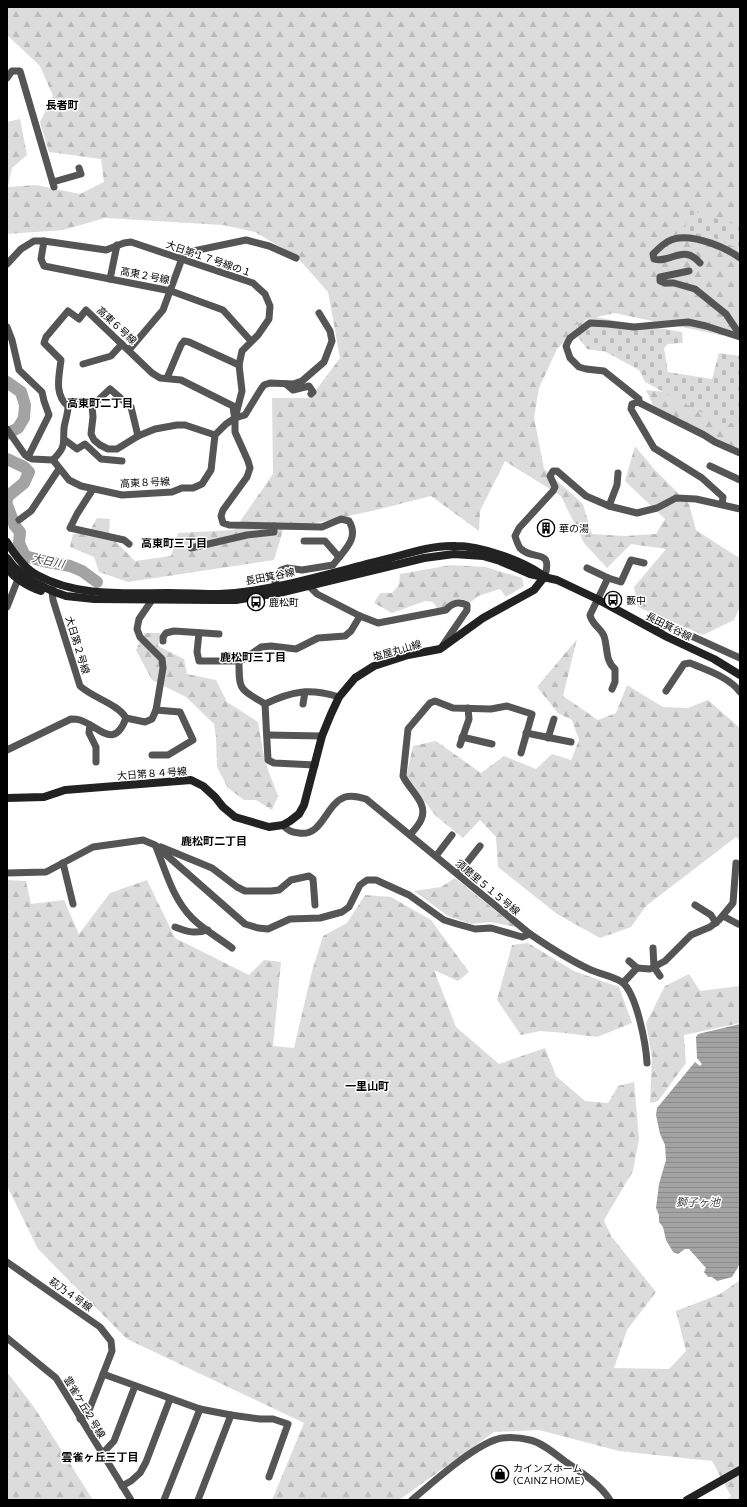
<svg xmlns="http://www.w3.org/2000/svg" width="747" height="1507" font-family="Commissioner,'Noto Sans JP',sans-serif">
<style>
.forest{fill:url(#forest-firs)}
.cemetery{fill:url(#cemetery-stones)}
.water{fill:url(#water-rules)}
.lines{fill:none;stroke-linecap:round;stroke-linejoin:round}
.river{stroke:#a3a3a3;stroke-width:12}
.street{stroke:#555;stroke-width:7}
.secondary{stroke:#222;stroke-width:8}
.labels{text-anchor:middle;stroke-width:3;stroke-linejoin:round;paint-order:stroke}
.street-label{font-size:10px;fill:#000;stroke:#fff}
.poi-label{font-size:10px;fill:#000;stroke:#fff;text-anchor:start}
.neighbourhood-label{font-size:11px;font-weight:bold;fill:#000;stroke:#fff}
.water-label{font-size:11px;font-style:italic;fill:#444;stroke:#fff}
</style>
<defs>
<pattern id="forest-firs" width="22" height="20" patternUnits="userSpaceOnUse"><rect width="22" height="20" fill="#dcdcdc"/><path d="M5 1l3.5 6h-7zM16 11l3.5 6h-7z" fill="#bbb"/></pattern>
<pattern id="cemetery-stones" width="16" height="16" patternUnits="userSpaceOnUse"><rect width="16" height="16" fill="#dcdcdc"/><path d="M2 7V4a2 2 0 0 1 4 0v3zM10 15v-3a2 2 0 0 1 4 0v3z" fill="#bbb"/></pattern>
<pattern id="water-rules" width="6" height="5" patternUnits="userSpaceOnUse"><rect width="6" height="5" fill="#a3a3a3"/><path d="M0 2.5h6" fill="none" stroke="#8b8b8b"/></pattern>
</defs>
<rect width="100%" height="100%" fill="#fff"/>
<g class="forest">
<path d="M7,7h733v332l-126,-26 -29,7 -28,29 -18,39 -5,29 10,52 39,35 9,30 33,2 31,-2 9,-15 -40,-38 10,-35 19,23 35,35 7,26 40,26 4,1v50l-6,13 -31,15 -65,-28 -4,-20 32,-38 -35,-5 -24,24 -23,-25 -23,-47 -56,-35 -25,50 -1,20 -48,-35 -55,14 -93,20 -9,30 -146,22 -29,-10 -5,-15 -24,-10 3,-13 16,-2 8,-14 13,1 -1,16 26,26 36,-5 7,-23 56,-3 39,-56 -1,-76h38l30,-40 -12,-66 -31,-35 -42,-25 -32,-7 -118,-7 -42,12 -56,4v-112l13,-3 7,36 -15,13 -4,19 28,-2 44,9 24,-12 -3,-23 -52,-7 -9,-30 13,-26 -13,-30 -33,-31z"/>
<path d="M646,390l20,2 74,25v34l-25,-9 -62,-37z"/>
<path d="M451,565l34,2 37,11 2,8 -18,11 -6,-8 -22,7 -7,6 -10,-3 -12,4 -4,5 -7,1 -5,-7 -8,-1 -33,12 -18,-10 6,-10h12l7,-8 1,-11z"/>
<path d="M144,633h16l-2,13 26,13 3,15 29,6 11,22 31,20 7,40 13,34 -6,14 -16,-10h-12l-16,-12 -11,-21 -1,-30 -2,-13 -28,-27 -34,-17 -16,-30z"/>
<path d="M577,639l-14,57 35,24 18,-7 11,-28 36,22 25,1 20,-8 32,28v113l-4,-4 -90,69 -15,21 -31,11 -43,-24 -59,-47 -2,-30 -16,-17 -17,18 -27,-22 -30,-38 7,-32 23,-5 45,32 23,-17 32,13 16,-15 19,6 8,-20 -7,-20 -14,-7 -21,-26z"/>
<path d="M455,878l61,49 -26,-5 -19,2 -23,-8 -34,-25 27,-4z"/>
<path d="M7,880l19,1 5,23 33,-4 15,34 31,-41 37,-13 28,58 74,37 15,-15 17,2 -8,84 21,2 18,-77 11,-35 24,-13 18,-28 26,2 40,23 38,52 -11,9 -24,-11 22,57 43,37 46,-16 11,28 29,25 23,2 10,-17 16,-4 5,57 -6,32 -29,49 7,16 45,56 -29,38 -13,38 55,1 17,-18 -10,-40 44,-17 20,-14v220h-13l4,-4 -19,-35 -93,-10 -80,-21 -45,2 -95,68h-127l32,-77 -177,-84 -89,-90 -31,-63z"/>
<path d="M528,943l46,28 45,16 13,36 -35,14 -32,-4 -25,-2 -19,4 -24,-35 15,-55z"/>
<path d="M689,974l11,17 40,-5v37l-56,12 2,28 -28,38 -8,2 2,-46 -6,-34 19,-37z"/>
<path d="M7,1372l27,35 59,93h-86z"/>
</g>
<g class="cemetery">
<path d="M687,209l53,17v20h-8l-17,-8 -30,-7z"/>
<path d="M594,317l88,15 1,11 -15,1 -4,4 4,24 44,7 7,-26 21,3v64l-15,5 -80,-43 -6,-12 -33,-18 -19,-3 -16,-22z"/>
</g>
<path class="water" d="M740,1024v240l-8,13 -15,4 -5,-4h-4l-4,-5 2,-4 -17,-19h-4l-7,5 -5,-2 -7,-12 -3,-13 -4,-5v-7l-3,-7 3,-24 7,-24 -1,-15 -5,-11 -4,-19 1,-7 38,-46 5,4 2,-2 -5,-6 -1,-21 2,-3z"/>
<g class="lines">
<g class="river">
<path d="M7,382l14,10 4,13 -1,13 -6,10 -11,6"/>
<path d="M7,459l17,8 5,5 -5,11 -16,13 -1,4"/>
<path d="M7,505l8,21 5,6 -1,11 6,13 18,5 27,5 12,5 15,11"/>
</g>
<g class="street">
<path d="M7,78l5,-7h8l34,116"/>
<path d="M53,182l28,-8 -2,-6"/>
<path d="M44,241l-3,18 3,7 127,25 52,19 28,31"/>
<path d="M700,263c-17,-20 -30,1 -46,-4l-1,-5c7,-7 15,-15 26,-16 19,-2 46,9 61,20"/>
<path d="M7,264l14,-15 13,-8h10l62,9 18,-7 7,-1 122,41 12,11 5,12 -1,13 -11,16 -16,16 -3,14 3,26 -7,27v14l13,29 2,7 -3,9 -24,33 -2,6 2,7 6,2 93,2 19,-8 8,2c11,18 -6,30 -16,44l-31,5 -15,-2 -6,2 -6,12 3,4"/>
<path d="M689,271l-29,6v4l5,2h9l21,6 31,25 14,21"/>
<path d="M110,279l7,-34"/>
<path d="M7,327l5,13 7,30 23,22 2,9 5,14 -21,42"/>
<path d="M129,350l34,-40 21,-57 62,-13 23,6 27,12"/>
<path d="M83,364l28,-8 11,-12"/>
<path d="M167,378l14,-33 3,-4 5,1 50,23"/>
<path d="M286,384l7,6 16,-4 4,6 -2,2"/>
<path d="M638,402l1,-3 -35,-28 -18,-2 -7,-2 -9,-9 -4,-12 4,-8 20,-15 18,1 26,3 54,-5 18,4 34,11"/>
<path d="M68,406c7,-8 16,-5 24,0l1,11 -2,17 3,6 6,5 8,4h9l21,-13 17,-7 22,-4h8l30,10"/>
<path d="M92,406l18,-17 21,18 7,29"/>
<path d="M7,429l18,26 7,4 21,1 16,20 12,6 41,9 50,-3 10,-4h11l9,-4 9,-14 4,-35 11,-11 9,-6 10,-3 16,-26 3,-4 6,-2 23,1 9,-3 22,-19 8,-21 -2,-10 -11,-18"/>
<path d="M65,440l12,9 8,-5 16,15 21,2"/>
<path d="M53,460c13,-14 10,-14 11,-32 1,-7 4,-14 4,-22 -14,-11 -9,-30 -7,-46l-17,-17 2,-6 22,-26 11,8 7,-9 66,63 8,5 21,2 52,26 1,8"/>
<path d="M710,466l30,14"/>
<path d="M93,489l-16,25 -7,14 54,12 5,4"/>
<path d="M722,504l1,-7 -21,-19 -48,-30 -23,-39 1,-5 6,-2 66,33 11,7 25,11"/>
<path d="M609,506l8,-21 1,-12"/>
<path d="M19,520l12,-9 28,-42"/>
<path d="M304,541h21l14,16"/>
<path d="M191,548l56,-13 27,-3v-6"/>
<path d="M587,568l21,10 13,4 10,-22 13,3"/>
<path d="M545,576c8,-29 -12,-14 -25,-28 -2,-3 -4,-9 -5,-12l4,-8 34,-37 2,-4 -5,-11 3,-5h4l29,25 23,10 28,7 20,-5 19,-10 20,1 44,10"/>
<path d="M608,578l-18,37c2,10 10,12 14,21 4,12 1,25 11,33v13l-3,7"/>
<path d="M309,586l8,8 43,22 18,7 68,-13c6,-7 12,-9 21,-5v5l-24,35"/>
<path d="M7,607l11,-28"/>
<path d="M656,631l11,-6 73,33"/>
<path d="M199,633l-2,19 2,9h40"/>
<path d="M163,641v-4l3,-4 8,-2 45,3"/>
<path d="M666,691l18,-27 6,-1c16,7 39,14 50,29"/>
<path d="M339,697c-30,-9 -47,-6 -74,7 -26,-16 -26,-13 -26,-43l5,-2 17,-12 10,-1 25,3 22,-11 27,-2 6,-5 9,-15"/>
<path d="M265,704l3,56 6,3 41,2"/>
<path d="M303,704l2,-12"/>
<path d="M126,718l19,4 7,-3 4,-9 7,-42 -1,-9 -22,-22 -3,-8 2,-10 13,-19"/>
<path d="M90,725l-1,8 7,14v15"/>
<path d="M526,733l45,9"/>
<path d="M267,735l55,1"/>
<path d="M462,737l30,7"/>
<path d="M548,738l6,-19"/>
<path d="M460,745l9,-26 -1,-11"/>
<path d="M7,750l64,-31c3,0 6,0 9,1 19,6 34,31 46,-2 -8,-14 -33,-20 -46,-32l-27,-86 -1,-9 1,-4"/>
<path d="M152,755h16l25,-15 -13,-28 -24,-2"/>
<path d="M283,825c5,6 8,7 16,8 24,4 26,-29 46,-36 7,-2 15,0 21,2l164,135c19,13 39,26 61,36 9,4 22,6 31,12 15,12 24,63 25,81"/>
<path d="M410,835c4,-5 9,-10 11,-15 8,-17 -12,-30 -18,-44l5,-47 22,-26 5,-2 18,7 38,1 16,-3 25,8 -11,39"/>
<path d="M156,847c10,25 17,52 36,71 12,12 27,20 40,30"/>
<path d="M161,847l51,21 25,19 8,4h26l8,-1 12,-10 18,-4 4,3 2,26"/>
<path d="M436,856l16,-21"/>
<path d="M63,863l10,41"/>
<path d="M7,873l39,-1 47,-25 50,-7 12,5 90,79 13,4 10,1 22,-10 30,-1 22,-6 7,-5 11,-22 7,-5h9l33,15 35,25 13,4 18,5 16,-1 31,9 8,-3"/>
<path d="M458,874l22,-28"/>
<path d="M695,905l16,10 5,8"/>
<path d="M723,916l15,8"/>
<path d="M175,927c13,5 20,7 33,3"/>
<path d="M653,948l1,19 6,9"/>
<path d="M629,961l8,7"/>
<path d="M623,983l14,-15 13,1 15,-8 26,-26 19,-8 9,-7 14,-17 3,-40"/>
<path d="M7,1262l93,65 11,14 1,10 -24,62 -8,6"/>
<path d="M7,1338l49,40 75,122"/>
<path d="M103,1374l97,35 31,6 -33,85"/>
<path d="M231,1415l29,4h13l15,5 -19,53"/>
<path d="M102,1454l12,-13 21,-55"/>
<path d="M122,1486l9,-5 9,-8 6,-11 24,-63"/>
<path d="M164,1500l36,-91"/>
<path d="M412,1500c20,-17 65,-58 90,-62 8,-1 20,0 28,2 13,3 25,14 36,22 15,10 34,22 44,38"/>
</g>
<g class="secondary">
<path d="M7,542c8,13 17,26 30,33 40,22 87,18 131,18 17,0 34,1 51,1 20,-1 41,-4 60,-8 38,-8 75,-19 112,-28 21,-6 43,-13 65,-12 25,0 64,14 85,28"/>
<path d="M7,558l7,9 18,14 20,10 14,5 28,3 120,1h22l43,-7 145,-35 30,-4 29,2 17,5 30,13 27,6 40,19 70,38 47,22 26,16"/>
<path d="M7,568c9,12 20,18 34,23"/>
<path d="M7,798l37,-1 21,-7 126,-10 12,6 12,11 8,10 12,10 34,10 14,-2 7,-4 9,-7 5,-9 18,-69 9,-22 8,-17 16,-19 19,-12 34,-11 32,-6 43,-31 51,-28 11,-14"/>
<path d="M687,1500l53,-30"/>
</g>
</g>
<defs>
<symbol id="building-ring" viewBox="-11 -11 22 22"><circle r="9.5" fill="#fff" stroke="#000" stroke-width="1.5"/><path d="M-4-6H4V6H1V3H-1V6H-4ZM-2.5-4.3h1.7v1.8h-1.7ZM.8-4.3h1.7v1.8H.8ZM-2.5-1h1.7V.8h-1.7ZM.8-1h1.7V.8H.8Z" fill="#000"/></symbol>
<symbol id="bus-ring" viewBox="-11 -11 22 22"><circle r="9.5" fill="#fff" stroke="#000" stroke-width="1.5"/><path d="M-5-6H5V4H4V6H2V4H-2V6H-4V4H-5ZM-3.5-4V0h7V-4ZM-3.5 1.2v1.5H-2V1.2ZM2 1.2v1.5H3.5V1.2Z" fill="#000"/></symbol>
<symbol id="shop-ring" viewBox="-11 -11 22 22"><circle r="9.5" fill="#fff" stroke="#000" stroke-width="1.5"/><path d="M-5-2.5h2.3a2.7 3.5 0 0 1 5.4 0H5L5.5 6h-11ZM-1.5-2.5h3a1.5 2.3 0 0 0-3 0Z" fill="#000"/></symbol>
</defs>
<g fill-rule="evenodd">
<use href="#building-ring" x="536" y="518" width="20" height="20"/>
<use href="#bus-ring" x="603" y="590" width="20" height="20"/>
<use href="#bus-ring" x="246" y="592" width="20" height="20"/>
<use href="#shop-ring" x="490" y="1464" width="20" height="20"/>
</g>
<g class="labels">
<g class="street-label">
<text transform="translate(209 258) rotate(19)" y="4">大日第１７号線の１</text>
<text transform="translate(145 275) rotate(11)" y="4">高東２号線</text>
<text transform="translate(117 325) rotate(43)" y="4">高東６号線</text>
<text transform="translate(145 482) rotate(-3)" y="4">高東８号線</text>
<text transform="translate(270 576) rotate(-11)" y="4">長田箕谷線</text>
<text transform="translate(669 626) rotate(27)" y="4">長田箕谷線</text>
<text transform="translate(78 645) rotate(73)" y="4">大日第２号線</text>
<text transform="translate(397 650) rotate(-16)" y="4">塩屋丸山線</text>
<text transform="translate(152 773) rotate(-4)" y="4">大日第８４号線</text>
<text transform="translate(488 887) rotate(40)" y="4">須磨里５１５号線</text>
<text transform="translate(71 1294) rotate(35)" y="4">萩乃４号線</text>
<text transform="translate(85 1407) rotate(59)" y="4">雲雀ケ丘２号線</text>
</g>
<g class="poi-label">
<text x="559" y="532">華の湯</text>
<text x="626" y="604">藪中</text>
<text x="269" y="606">鹿松町</text>
<text x="513" y="1472">カインズホーム<tspan x="513" dy="12">(CAINZ HOME)</tspan></text>
</g>
<g class="neighbourhood-label">
<text x="62" y="109">長者町</text>
<text x="100" y="407">高東町二丁目</text>
<text x="174" y="547">高東町三丁目</text>
<text x="253" y="661">鹿松町三丁目</text>
<text x="214" y="845">鹿松町二丁目</text>
<text x="367" y="1090">一里山町</text>
<text x="100" y="1461">雲雀ヶ丘三丁目</text>
</g>
<g class="water-label">
<text transform="translate(48 561) rotate(12)" y="4">大日川</text>
<text x="698" y="1206">獅子ヶ池</text>
</g>
</g>
<rect width="747" height="1507" fill="none" stroke="#000000" stroke-width="16"/>
</svg>
